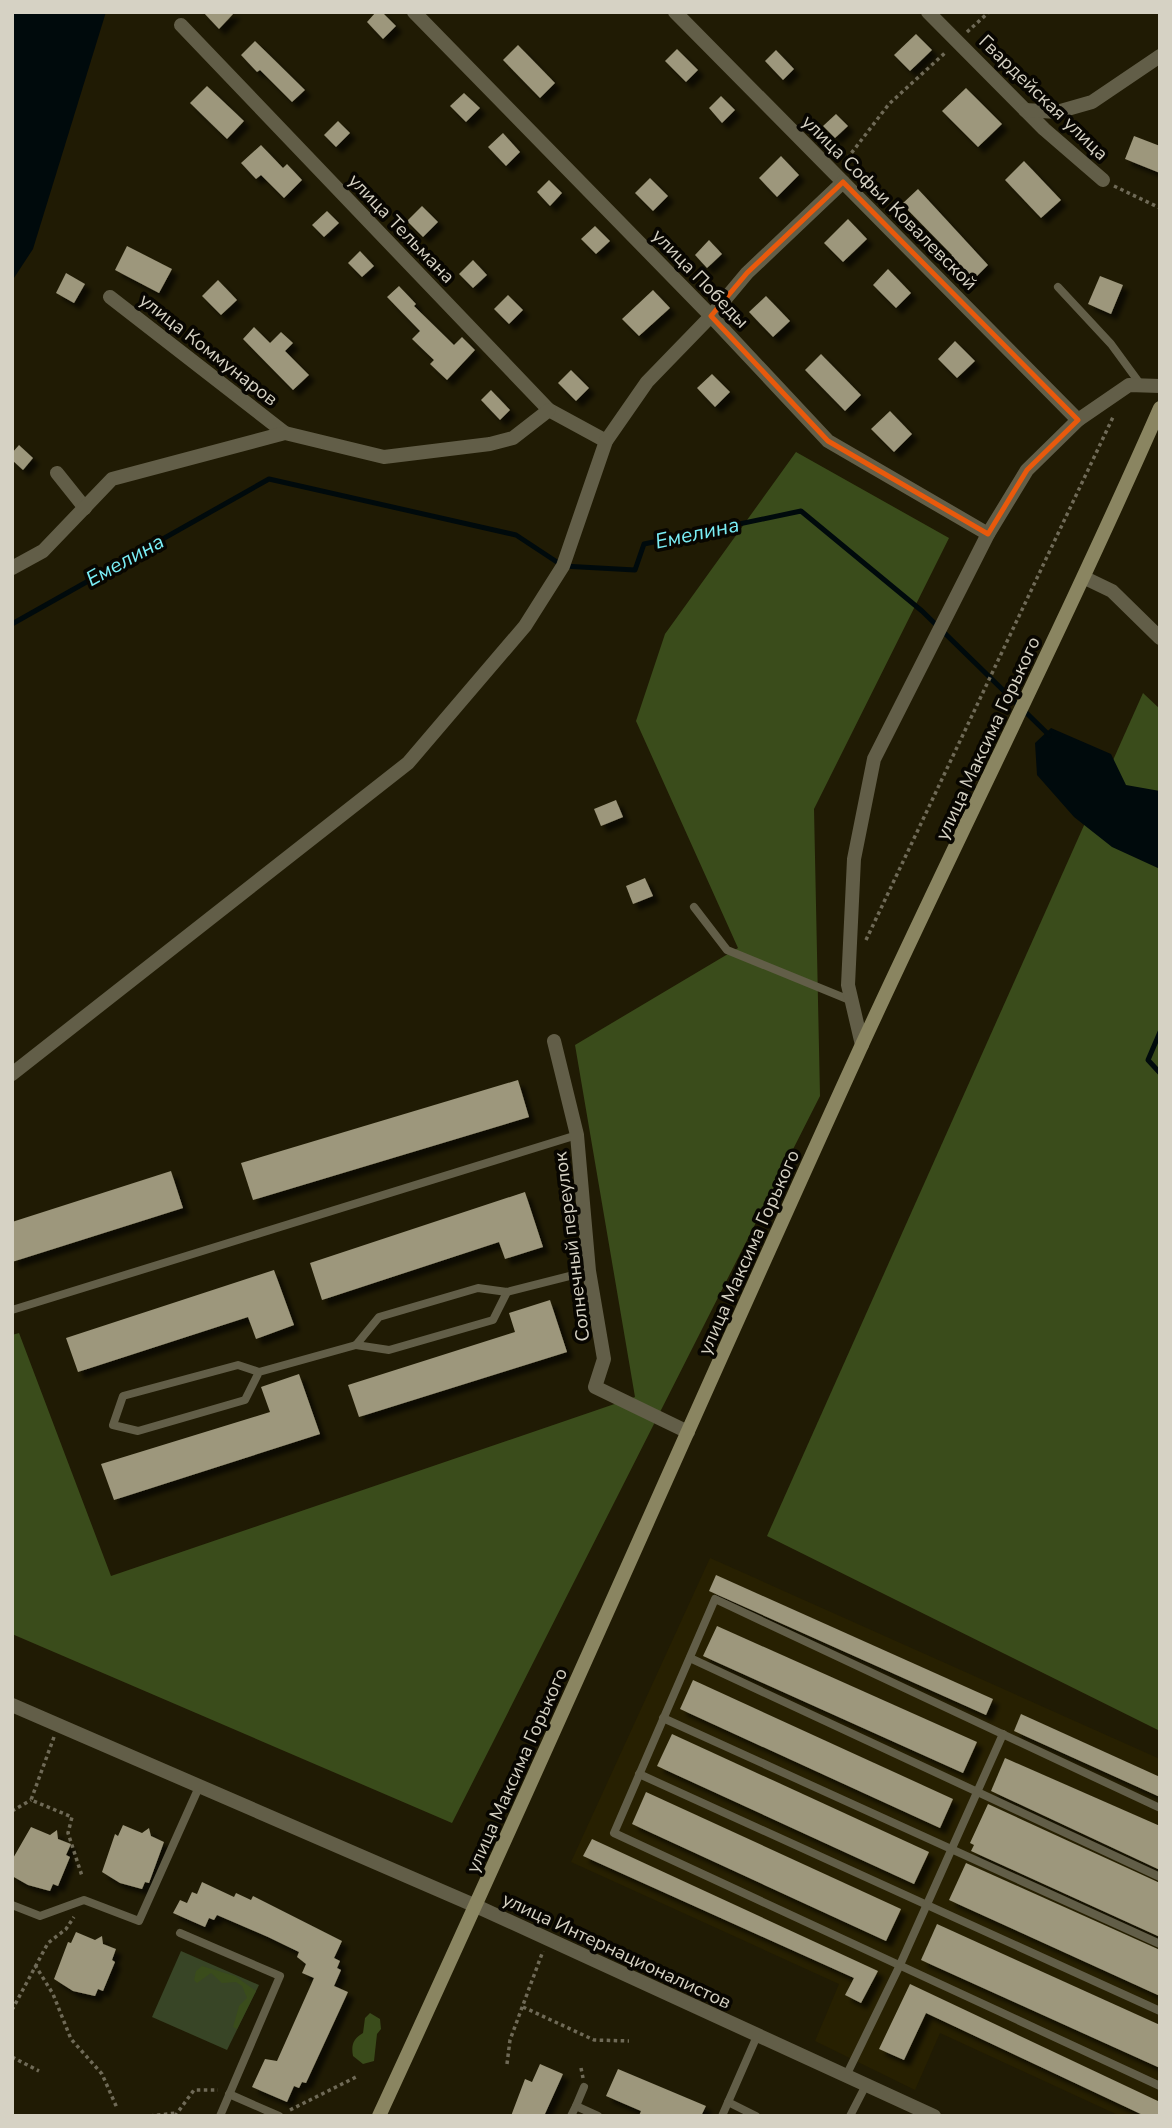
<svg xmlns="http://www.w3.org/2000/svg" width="1172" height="2128" font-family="'Nunito Sans',sans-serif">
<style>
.built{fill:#272001}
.green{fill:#384526}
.forest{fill:#3a4c1b}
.water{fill:#000a0c}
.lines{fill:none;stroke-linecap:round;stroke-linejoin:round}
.stream{stroke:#000a0c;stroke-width:5}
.building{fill:#9d977c;filter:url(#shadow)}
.path{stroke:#6f6a57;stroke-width:3.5;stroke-dasharray:3.5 3.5;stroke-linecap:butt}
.service{stroke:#625e48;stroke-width:8}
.minor{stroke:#625e48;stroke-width:14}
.secondary{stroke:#8a8561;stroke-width:14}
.marked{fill:none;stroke:#e8590c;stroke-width:5;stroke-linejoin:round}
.labels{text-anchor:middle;stroke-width:7;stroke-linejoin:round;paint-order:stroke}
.street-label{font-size:19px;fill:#d6d2c4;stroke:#080601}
.water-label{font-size:21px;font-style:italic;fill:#7aeef6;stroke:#080601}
</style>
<defs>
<filter id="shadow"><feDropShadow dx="6" dy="6" stdDeviation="2" flood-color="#0009"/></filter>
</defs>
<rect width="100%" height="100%" fill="#201b04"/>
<path class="built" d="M710,1558l450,201v357h-40l-180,-83 -25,57 -100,-49 24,-57 -268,-122z"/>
<path class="green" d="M181,1951l78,34 -32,65 -75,-33z"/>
<g class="forest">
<path d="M796,452l153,86 -135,271 6,287 -368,727 -440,-189v-299l7,-2 92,243 524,-179 -60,-352 163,-97 -102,-227 29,-87z"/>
<path d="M1143,693l17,16v1022l-393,-195z"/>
<path d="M202,1966l33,10 21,15 -19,38 -4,-2 6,-21 8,-8 -5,-12 -6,-4 -14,1 -11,-10 -14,10 -3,-3 2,-9z"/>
<path d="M370,2013l10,6 1,10 -4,5 -3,27 -11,3 -10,-8c-2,-11 0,-17 10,-23l2,-15z"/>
</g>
<g class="water">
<path d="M12,12h94l-73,237 -21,32z"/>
<path d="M1051,728l60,26 15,31 34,6v78l-48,-22 -38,-30 -37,-42 -2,-32z"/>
</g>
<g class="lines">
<g class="stream">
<path d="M12,624l257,-145 247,56 47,31 72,4 9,-26 157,-33 121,100 127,124"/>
<path d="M1160,1032l-12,28 12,13"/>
</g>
</g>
<g class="building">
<path d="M203,12h32l-16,17z"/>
<path d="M376,12h6l14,14 -13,13 -16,-17z"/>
<path d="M916,34l16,16 -22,21 -16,-16z"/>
<path d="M255,41l50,49 -13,12 -32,-32 -3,2 -16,-17z"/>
<path d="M518,45l37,38 -15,15 -37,-38z"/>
<path d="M677,49l21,21 -12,12 -21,-21z"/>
<path d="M776,50l18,19 -11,11 -18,-19z"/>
<path d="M207,86l37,35 -17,18 -37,-36z"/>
<path d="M966,88l36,36 -24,23 -36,-36z"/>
<path d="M464,93l16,15 -14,14 -16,-16z"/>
<path d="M721,96l14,14 -13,13 -13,-15z"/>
<path d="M836,114l12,12 -13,12 -12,-12z"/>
<path d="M338,121l12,12 -14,14 -12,-12z"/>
<path d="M503,133l17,19 -14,14 -18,-19z"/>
<path d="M1134,136l26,10v27l-35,-14z"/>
<path d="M261,145l22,23 4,-4 15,16 -18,18 -23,-23 -5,4 -15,-16z"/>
<path d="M781,156l18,19 -22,22 -18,-19z"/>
<path d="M1024,161l37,39 -20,18 -36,-38z"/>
<path d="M650,178l18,18 -15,15 -18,-18z"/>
<path d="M549,180l13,13 -12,13 -13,-14z"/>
<path d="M918,189l70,76 -16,16 -23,-23 3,-3 -50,-51z"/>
<path d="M422,206l16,16 -15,15 -16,-16z"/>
<path d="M327,211l12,12 -15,14 -12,-12z"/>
<path d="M848,219l19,20 -24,23 -19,-19z"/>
<path d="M595,226l15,15 -14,13 -15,-15z"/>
<path d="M709,240l13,14 -15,14 -12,-13z"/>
<path d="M127,246l45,23 -13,24 -44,-23z"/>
<path d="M360,251l14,15 -12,11 -14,-14z"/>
<path d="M473,260l14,15 -14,13 -14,-14z"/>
<path d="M888,269l23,24 -15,15 -23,-23z"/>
<path d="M66,273l19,11 -11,19 -18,-10z"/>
<path d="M1100,276l23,9 -12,29 -23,-10z"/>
<path d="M218,280l19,20 -16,15 -19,-19z"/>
<path d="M399,286l17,18 -2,2 40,39 8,-8 13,13 -28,30 -17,-16 4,-4 -22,-21 8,-8 -33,-34z"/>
<path d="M653,290l17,18 -31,28 -17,-17z"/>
<path d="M508,295l15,15 -14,14 -15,-15z"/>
<path d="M766,296l24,25 -17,16 -24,-25z"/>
<path d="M254,327l16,16 11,-11 12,11 -8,8 24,24 -16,15 -50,-51z"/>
<path d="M955,341l20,20 -18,17 -19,-19z"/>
<path d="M821,354l40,41 -16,16 -40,-41z"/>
<path d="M571,370l18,18 -13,13 -18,-18z"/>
<path d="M712,374l18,18 -15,15 -18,-19z"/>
<path d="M491,390l19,20 -10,10 -19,-20z"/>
<path d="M890,411l22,23 -18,18 -23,-23z"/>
<path d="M19,445l14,13 -10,12 -11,-10v-7z"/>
<path d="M616,800l7,17 -22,9 -7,-17z"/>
<path d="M645,878l8,18 -20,8 -7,-18z"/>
<path d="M518,1080l11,37 -276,83 -12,-37z"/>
<path d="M171,1171l12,37 -171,54v-40z"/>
<path d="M525,1192l18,55 -38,12 -6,-17 -177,58 -12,-37z"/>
<path d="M274,1270l20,55 -38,14 -8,-22 -170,55 -12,-34z"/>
<path d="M550,1300l17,52 -208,65 -11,-32 167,-53 -6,-19z"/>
<path d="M299,1374l21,60 -206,66 -13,-36 169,-52 -9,-25z"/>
<path d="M716,1575l277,124 -7,16 -277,-124z"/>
<path d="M717,1626l260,116 -14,31 -260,-117z"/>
<path d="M693,1680l260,119 -13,29 -260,-119z"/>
<path d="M1021,1714l139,63v20l-146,-66z"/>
<path d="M672,1734l257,118 -15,32 -257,-118z"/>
<path d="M1005,1758l155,68v44l-169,-79z"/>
<path d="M646,1792l255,117 -15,32 -254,-117z"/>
<path d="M988,1804l172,79v54l-189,-86 3,-6 -4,-2z"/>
<path d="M123,1825l19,8 7,-5 2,8 13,6 -15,41 -4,-1 -3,7 -22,-6 -18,-11 13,-38 3,2z"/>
<path d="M31,1827l19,8 7,-5 1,9 13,5 -5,11 4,2 -12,29 -5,-2 -3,7 -22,-6 -16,-9v-16z"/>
<path d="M592,1839l286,132 -17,32 -16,-8 9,-17 -271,-122z"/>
<path d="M966,1863l194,87v46l-211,-96z"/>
<path d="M202,1882l32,15 2,-4 15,7 2,-4 89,45 -8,17 6,3 -3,7 4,2 -7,16 14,6 -42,91 -4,-1 -3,6 -5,-2 -7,16 -35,-15 13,-28 12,2 37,-83 -12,-5 4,-9 -9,-7 2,-5 -31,-15 -51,-22 -3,5 -5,-2 -4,9 -32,-14 7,-13 7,3 5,-11 5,2z"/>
<path d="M937,1924l223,101v43l-239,-108z"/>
<path d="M76,1932l19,8 7,-4 1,8 13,5 -4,11 3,2 -12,29 -5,-2 -3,7 -22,-5 -19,-12 14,-37 3,1z"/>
<path d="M910,1984l250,118v14h-15l-219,-103 -22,47 -25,-11z"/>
<path d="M540,2064l23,10 -19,42h-33l14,-37 7,3z"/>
<path d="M618,2069l88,37 -5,10h-62l2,-5 -35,-15z"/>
</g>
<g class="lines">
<g class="path">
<path d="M967,32l22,-20"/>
<path d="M843,164l46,-60 57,-52"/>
<path d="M1114,186l46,22"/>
<path d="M866,940l248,-525"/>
<path d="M54,1737l-23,63 41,17 -4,16 14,43"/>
<path d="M12,1811l19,-11"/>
<path d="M35,1965l18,29 18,45 31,35 15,34"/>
<path d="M523,2007l71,33 35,1"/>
<path d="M12,2010l36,-67 18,-14 8,-12"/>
<path d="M12,2057l27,14"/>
<path d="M507,2064l3,-24 33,-89"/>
<path d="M581,2068l2,10"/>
<path d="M290,2110l68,-34"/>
<path d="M150,2116l26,-3"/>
<path d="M175,2116l19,-26h24"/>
</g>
<g class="service">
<path d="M1058,287l53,57 30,41"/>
<path d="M694,907l33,43 125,51"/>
<path d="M12,1310l565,-175"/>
<path d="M356,1345l33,5 104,-30 14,-28"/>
<path d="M259,1372l-14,28 -107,31 -25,-6 10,-29 115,-31 21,7 97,-27 23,-28 99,-29 29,4 82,-21"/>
<path d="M690,1658l470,219"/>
<path d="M663,1718l497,226"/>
<path d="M639,1774l521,237"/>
<path d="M1160,1808l-445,-209 -101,234 546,253"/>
<path d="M12,1905l28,11 44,-16 55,21 60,-134"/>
<path d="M180,1933l100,43 -60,140"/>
<path d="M846,2076l53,-109 104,-233"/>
<path d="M229,2094l50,22"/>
<path d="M728,2102l28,14"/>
<path d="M576,2106l8,-19"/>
<path d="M571,2116l5,-10 22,10"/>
<path d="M722,2116l35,-80"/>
<path d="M850,2116l16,-31"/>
</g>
<g class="minor">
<path d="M414,12l297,304 117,125 160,93"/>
<path d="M675,12l403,408"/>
<path d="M928,12l116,117 59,51"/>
<path d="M181,25l368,385 57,31"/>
<path d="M1025,110l32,2 35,-10 68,-46"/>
<path d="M110,297l175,136"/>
<path d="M57,473l28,35"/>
<path d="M12,568l31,-17 69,-72 173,-46 99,24 106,-13 23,-6 36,-28"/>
<path d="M1085,578l27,13 48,47"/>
<path d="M554,1041l23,94 12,136 15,88 -9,28 93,45"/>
<path d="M862,1045l-14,-60 6,-126 20,-100 114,-225 39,-64 51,-50 51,-35 31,1"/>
<path d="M12,1074l396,-311 117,-137 38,-60 43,-125 41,-59 64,-66 36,-43 96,-91"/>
<path d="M12,1705l464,201 458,210"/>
</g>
<path class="secondary" d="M379,2116c164,-354 319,-712 481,-1067 99,-215 205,-425 300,-641"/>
</g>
<path class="marked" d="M843,182l235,238 -51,50 -39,64 -160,-93 -117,-125 36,-43z"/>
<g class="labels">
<g class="street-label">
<text transform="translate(1044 97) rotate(44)" y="7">Гвардейская улица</text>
<text transform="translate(890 202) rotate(45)" y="7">улица Софьи Ковалевской</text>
<text transform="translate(402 228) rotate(46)" y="7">улица Тельмана</text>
<text transform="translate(701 278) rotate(46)" y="7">улица Победы</text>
<text transform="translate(209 349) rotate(38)" y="7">улица Коммунаров</text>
<text transform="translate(987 738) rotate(-65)" y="7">улица Максима Горького</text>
<text transform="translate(571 1247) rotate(-97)" y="7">Солнечный переулок</text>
<text transform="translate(748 1252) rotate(-66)" y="7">улица Максима Горького</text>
<text transform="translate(516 1770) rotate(-66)" y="7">улица Максима Горького</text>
<text transform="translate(617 1950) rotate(25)" y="7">улица Интернационалистов</text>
</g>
<g class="water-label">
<text transform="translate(697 533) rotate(-12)" y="7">Емелина</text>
<text transform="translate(125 560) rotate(-29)" y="7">Емелина</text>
</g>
</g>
<rect width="1172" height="2128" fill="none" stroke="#d6d2c4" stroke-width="28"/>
</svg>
